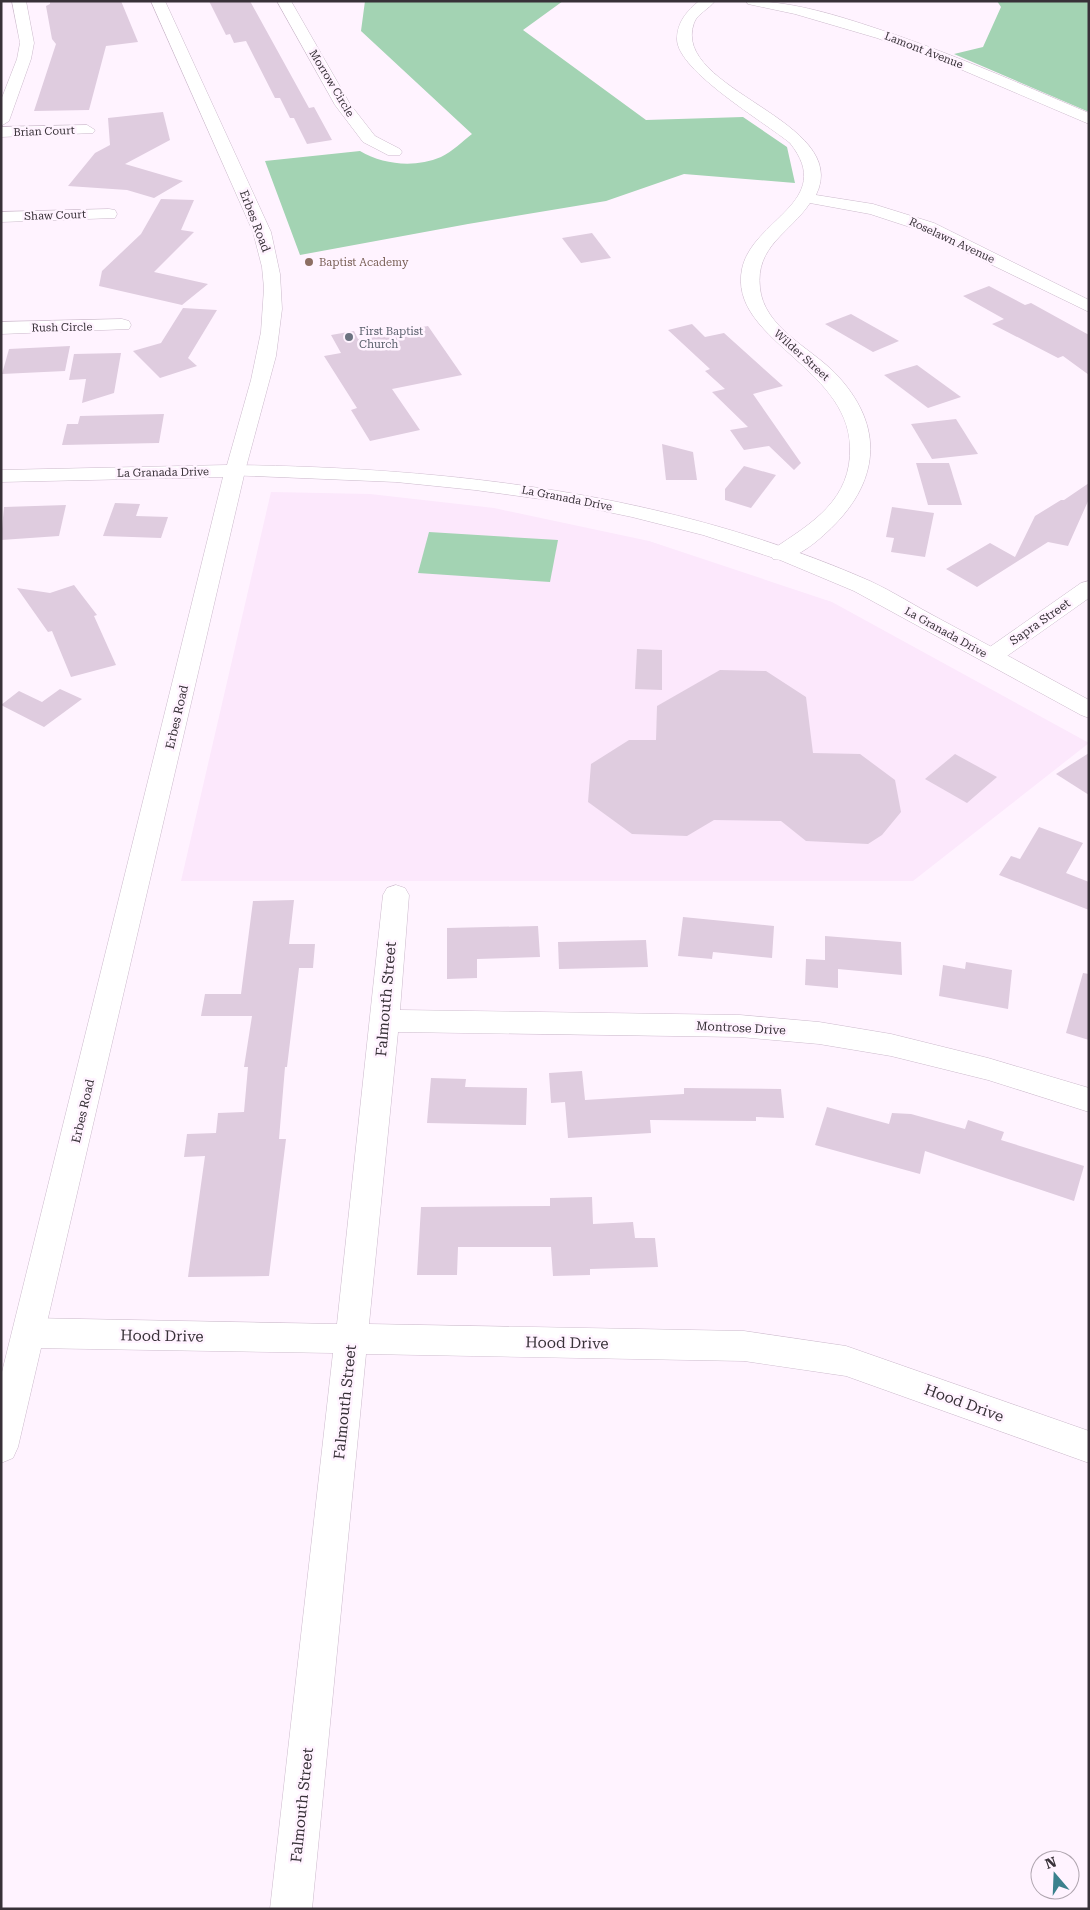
<svg xmlns="http://www.w3.org/2000/svg" width="1090" height="1910" font-family="'Roboto Serif',serif">
<style>
.built{fill:#fce8fc}
.green{fill:#a3d3b3}
.building{fill:#dfccdf}
.lines{fill:none;stroke-linecap:round;stroke-linejoin:round}
.minor-casing{stroke:#ccbacc;stroke-width:1}
.tertiary-casing{stroke:#ccbacc;stroke-width:1}
.secondary-casing{stroke:#ccbacc;stroke-width:1}
.minor{fill:#fff;fill-rule:evenodd}
.tertiary{fill:#fff;fill-rule:evenodd}
.secondary{fill:#fff;fill-rule:evenodd}
.education-dot{fill:#8d6e63;stroke:#fff3ff;stroke-width:2}
.worship-dot{fill:#6b7280;stroke:#fff3ff;stroke-width:2}
.labels{text-anchor:middle;stroke-width:5;stroke-linejoin:round;paint-order:stroke}
.far-street-label{font-size:11px;fill:#383138;stroke:#fff3ff}
.far-education-label{font-size:11px;fill:#785e54;stroke:#fff3ff;text-anchor:start}
.far-worship-label{font-size:11px;fill:#5b616d;stroke:#fff3ff;text-anchor:start}
.street-label{font-size:12px;fill:#383138;stroke:#fff3ff}
.near-street-label{font-size:15px;fill:#383138;stroke:#fff3ff}
</style>
<rect width="100%" height="100%" fill="#fff3ff"/>
<path class="built" d="M271,492l99,2 124,14 155,33 183,61 257,141 -176,138h-732z"/>
<g class="green">
<path d="M365,1h198l-40,29 123,90 97,-3 44,30 8,36 -111,-9 -78,27 -138,23 -168,31 -35,-94 95,-10c24,14 55,17 81,6 11,-5 22,-16 31,-23l-111,-103z"/>
<path d="M997,1h92v111l-135,-58 29,-7 18,-40z"/>
<path d="M429,532l129,8 -8,42 -132,-9z"/>
</g>
<g class="building">
<path d="M50,1h71l17,41 -32,4 -17,64 -55,1 22,-67 -4,-5 -6,-33 4,-2z"/>
<path d="M209,1h41l59,107 5,-1 18,33 -25,4 -13,-26h-4l-10,-20h-5l-29,-57 -12,2 -4,-9 -4,1z"/>
<path d="M163,112l7,28 -45,24 58,17 -29,17 -27,-8 -59,-4 27,-33 15,-8 -2,-27z"/>
<path d="M161,199l33,1 -13,30 13,2 -40,40 54,12 -26,21 -83,-19 3,-15 39,-37z"/>
<path d="M592,233l19,25 -30,5 -19,-25z"/>
<path d="M989,286l36,19 6,-2 58,32v40l-26,-19 -5,2 -66,-34 12,-5 -41,-23z"/>
<path d="M183,308l34,2 -29,48 9,8 -37,12 -27,-27 28,-8z"/>
<path d="M851,314l48,27 -26,11 -48,-28z"/>
<path d="M692,324l13,13 19,-4 59,53 -30,8 48,69 -7,7 -25,-24 -25,4 -14,-20 18,-3 -36,-35 13,-3 -20,-18 5,-2 -42,-39z"/>
<path d="M428,326l34,49 -70,14 28,41 -50,11 -19,-31 6,-2 -33,-52 17,-3 -10,-18 23,-4 4,8z"/>
<path d="M70,346l-5,25 -63,3 7,-25z"/>
<path d="M121,353l-7,40 -32,10 4,-24 -17,1 5,-26z"/>
<path d="M917,365l44,32 -33,11 -44,-33z"/>
<path d="M164,414l-5,29 -97,2 5,-21h11l2,-8z"/>
<path d="M956,419l22,35 -46,5 -21,-35z"/>
<path d="M662,444l31,8 4,28h-31z"/>
<path d="M916,463h33l13,42h-34z"/>
<path d="M744,466l32,9 -25,33 -26,-8v-11z"/>
<path d="M1089,483v16l-21,47 -20,-4 -71,45 -31,-18 44,-26 25,14 20,-41 26,-16h3z"/>
<path d="M115,503l25,1 -4,12 32,1 -7,21 -58,-2z"/>
<path d="M66,505l-7,31 -58,4 3,-33z"/>
<path d="M892,507l42,6 -9,44 -34,-5 3,-14 -8,-1z"/>
<path d="M74,585l23,30 -3,1 22,49 -45,12 -19,-46 -4,1 -31,-44 33,5z"/>
<path d="M637,649l25,1v40l-27,-1z"/>
<path d="M720,670l46,1 40,26 7,56 47,1 35,26 6,32 -19,23 -14,9 -62,-3 -25,-20 -67,-1 -27,16 -55,-2 -44,-32 3,-38 38,-24h27l1,-34z"/>
<path d="M60,689l22,10 -38,28 -43,-22 18,-14 23,11z"/>
<path d="M1089,753v42l-33,-21z"/>
<path d="M955,754l42,23 -30,26 -42,-24z"/>
<path d="M1039,827l44,16 -17,30 23,9v28l-90,-35 12,-19 9,3z"/>
<path d="M294,900l-5,44h26l-2,24h-14l-12,99h-2l-6,72h7l-17,137 -81,1 17,-121 -21,1 3,-23 29,-1 2,-20 26,-1 4,-45h-4l8,-51h-51l4,-22h36l12,-93z"/>
<path d="M683,917l91,9 -2,32 -59,-6 -1,7 -34,-3z"/>
<path d="M538,926l2,31 -63,2v19l-30,1v-51z"/>
<path d="M825,936l76,6 1,33 -64,-6v19l-33,-3 1,-26 19,1z"/>
<path d="M646,940l2,27 -89,2 -1,-27z"/>
<path d="M966,962l46,8 -4,39 -69,-13 4,-31 22,4z"/>
<path d="M1083,973l6,1v66l-23,-7z"/>
<path d="M582,1071l3,29 99,-6v-6l97,1 3,29 -28,-1v4l-106,-1 1,13 -83,5 -3,-36 -14,1 -2,-30z"/>
<path d="M431,1078l35,1 -1,8 62,1 -1,37 -99,-2z"/>
<path d="M827,1107l62,17 3,-11 19,1 54,15 3,-9 36,12 -3,8 83,26 -10,35 -149,-50 -5,23 -105,-29z"/>
<path d="M592,1197l1,27 40,-2 2,16h20l3,29 -68,2v6l-37,1 -2,-29h-93l-1,28h-40l4,-68 129,-1v-8z"/>
</g>
<g class="lines">
<defs>
<g id="minor">
<path d="M12,1h14l8,42 -3,16 -22,62 -8,5v-26l16,-41 3,-16z"/>
<path d="M277,1h14l59,103 25,32 25,13 2,3 -2,3h-12l-25,-13 -28,-37z"/>
<path d="M699,1h16c-6,8 -18,13 -21,22 -24,67 159,97 122,172l57,9 61,19 155,77v12l-167,-81 -52,-17 -60,-11c-20,30 -55,43 -50,85 4,39 49,59 74,84 53,54 46,112 -8,161 -13,12 -35,30 -53,26l-3,-5 3,-5c39,-26 79,-49 77,-103 -3,-80 -122,-107 -108,-177 10,-50 95,-67 48,-126 -24,-20 -113,-72 -113,-104 0,-17 10,-28 22,-38z"/>
<path d="M746,1c43,0 83,12 123,25 75,24 147,56 220,87v11l-129,-55 -83,-31 -82,-24 -47,-10z"/>
<path d="M87,125l8,5 -2,3 -92,4v-10z"/>
<path d="M109,209l6,1 2,4 -2,4 -114,4v-10z"/>
<path d="M122,319l7,2 2,4 -2,4 -128,5v-12z"/>
<path d="M1089,581v17l-89,63 -8,2 -8,-2 -4,-5 4,-5 97,-68z"/>
<path d="M396,885l9,3 4,7 -9,115 340,5 79,7 72,12 97,24 101,30v24l-101,-32 -97,-24 -72,-12 -79,-7 -342,-5 -29,292 375,7 102,15 243,85v32l-243,-87 -102,-15 -378,-7 -54,555h-42l63,-556 -303,-5 -12,-5 -4,-10 4,-10 12,-5 307,6 46,-429 4,-7z"/>
</g>
<path id="tertiary" d="M235,465c217,3 435,28 635,116 24,11 45,25 68,37 50,27 100,54 151,82v18l-8,-3 -227,-124 -74,-31 -77,-25 -71,-18 -77,-16 -80,-11 -79,-8 -168,-7 -3,-4 3,-4z"/>
<path id="secondary" d="M151,1h14l106,231 9,42 2,35 -6,47 -31,115 -227,976 -5,11 -12,5v-87l222,-899 -222,5v-12l226,-5 24,-85 10,-48 3,-44 -2,-21 -9,-35z"/>
</defs>
<use href="#minor" class="minor-casing"/>
<use href="#tertiary" class="tertiary-casing"/>
<use href="#secondary" class="secondary-casing"/>
<use href="#minor" class="minor"/>
<use href="#tertiary" class="tertiary"/>
<use href="#secondary" class="secondary"/>
</g>
<circle class="education-dot" cx="309" cy="262" r="5"/>
<circle class="worship-dot" cx="349" cy="337" r="5"/>
<g class="labels">
<g class="far-street-label">
<text transform="translate(924 50) rotate(21)" y="4">Lamont Avenue</text>
<text transform="translate(332 83) rotate(59)" y="4">Morrow Circle</text>
<text transform="translate(44 131) rotate(-2)" y="4">Brian Court</text>
<text transform="translate(55 215) rotate(-2)" y="4">Shaw Court</text>
<text transform="translate(952 240) rotate(25)" y="4">Roselawn Avenue</text>
<text transform="translate(62 327) rotate(-1)" y="4">Rush Circle</text>
<text transform="translate(802 355) rotate(42)" y="4">Wilder Street</text>
<text transform="translate(163 472) rotate(-1)" y="4">La Granada Drive</text>
<text transform="translate(567 498) rotate(11)" y="4">La Granada Drive</text>
<text transform="translate(946 632) rotate(29)" y="4">La Granada Drive</text>
</g>
<g class="far-education-label">
<text x="319" y="266">Baptist Academy</text>
</g>
<g class="far-worship-label">
<text x="359" y="335">First Baptist<tspan x="359" dy="13">Church</tspan></text>
</g>
<g class="street-label">
<text transform="translate(255 221) rotate(69)" y="4">Erbes Road</text>
<text transform="translate(1040 622) rotate(-35)" y="4">Sapra Street</text>
<text transform="translate(177 717) rotate(-77)" y="4">Erbes Road</text>
<text transform="translate(741 1028) rotate(3)" y="4">Montrose Drive</text>
<text transform="translate(83 1111) rotate(-77)" y="4">Erbes Road</text>
</g>
<g class="near-street-label">
<text transform="translate(386 999) rotate(-85)" y="5">Falmouth Street</text>
<text transform="translate(162 1336) rotate(1)" y="5">Hood Drive</text>
<text transform="translate(567 1343) rotate(1)" y="5">Hood Drive</text>
<text transform="translate(345 1402) rotate(-84)" y="5">Falmouth Street</text>
<text transform="translate(964 1403) rotate(20)" y="5">Hood Drive</text>
<text transform="translate(302 1805) rotate(-84)" y="5">Falmouth Street</text>
</g>
</g>
<rect width="1090" height="1910" fill="none" stroke="#383138" stroke-width="5"/>
<g transform="translate(1055 1875) rotate(341)"><circle r="24" fill="#fff3ff" stroke="#afa5af"/>
<path d="M0-4L9 19L0 12L-9 19Z" fill="#3b818d"/>
<text y="-8" font-size="14" font-weight="bold" text-anchor="middle" fill="#383138">N</text>
</g>
</svg>
